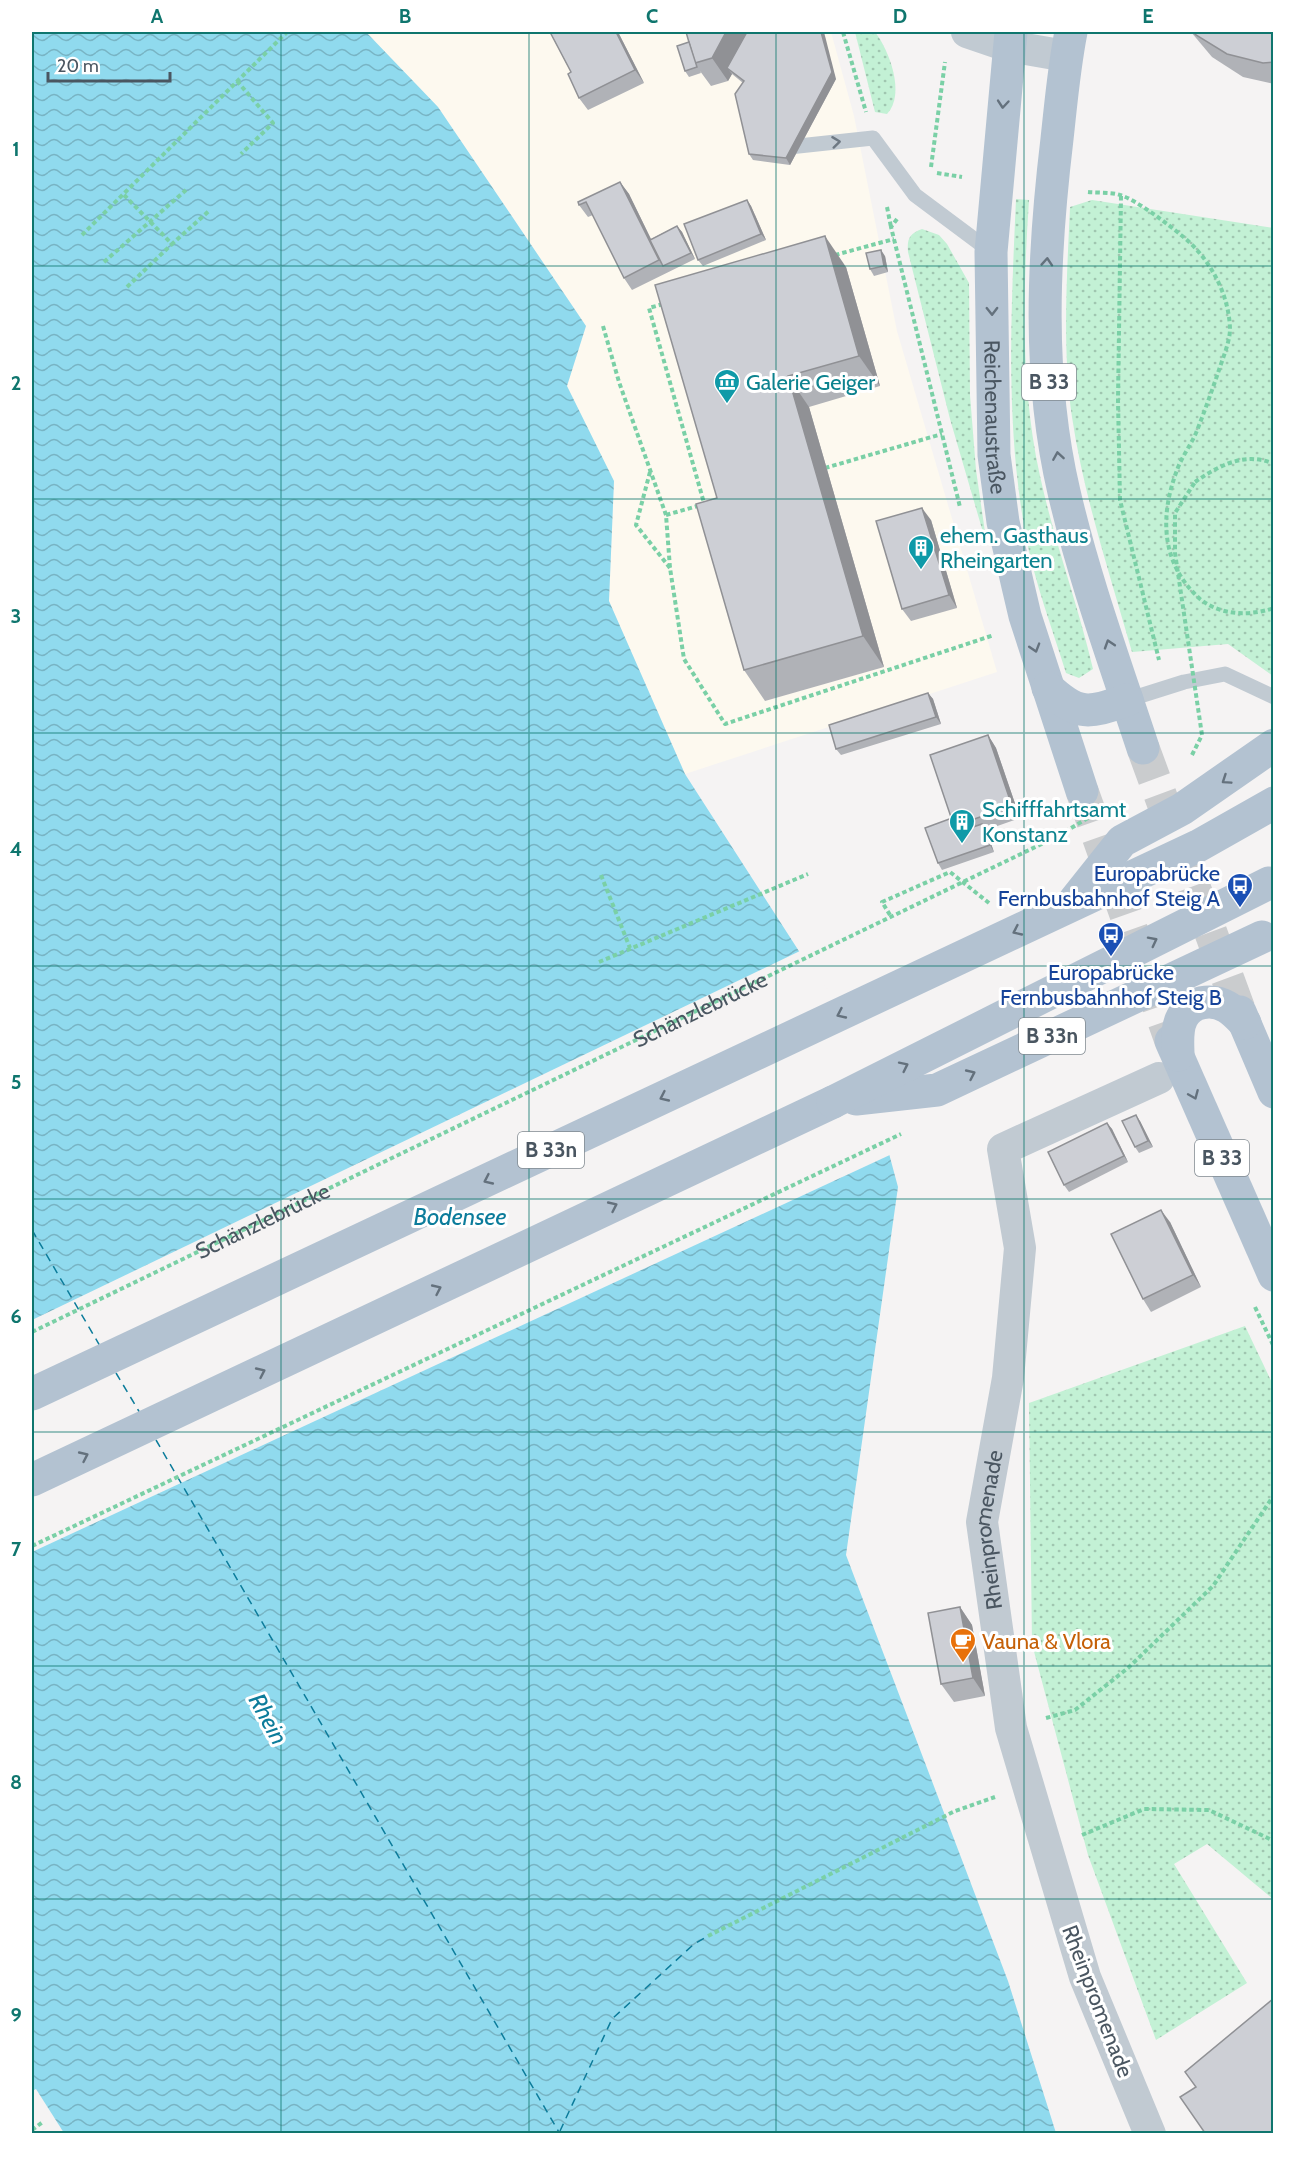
<svg xmlns="http://www.w3.org/2000/svg" width="1305" height="2165" font-family="Cabin,sans-serif">
<style>
.commercial{fill:#fdf9ef}
.grass{fill:url(#grass-dots)}
.water{fill:url(#water-waves)}
.pier{fill:#f5f3f3}
.lines{fill:none;stroke-linecap:round;stroke-linejoin:round}
.ferry{stroke:#0c7c9b;stroke-width:1.5;stroke-dasharray:8 6;stroke-linecap:butt}
.primary-tunnel{stroke:#caccce;stroke-width:33;stroke-dasharray:33 16;stroke-linecap:butt}
.path{stroke:#7ad0a6;stroke-width:4;stroke-dasharray:4.5 3;stroke-linecap:butt}
.lane{stroke:#c1cad2;stroke-width:15}
.street{stroke:#c1cad2;stroke-width:32}
.primary{stroke:#b3c2d1;stroke-width:33}
.path-bridge{stroke:#7ad0a6;stroke-width:4;stroke-dasharray:4.5 3;stroke-linecap:butt}
.primary-bridge{stroke:#b3c2d1;stroke-width:33}
.wall{fill:#b0b2b7}
.shaded-wall{fill:#909195}
.building{fill:#cdcfd5;stroke:#909195;stroke-width:1.5}
.oneway{stroke:#64717d}
.oneway2{stroke:#6e7983}
.grid{fill:none;stroke:#0f766e;stroke-width:1.5;stroke-opacity:0.55}
.labels{text-anchor:middle;stroke-width:6;stroke-linejoin:round;paint-order:stroke}
.shield{fill:#fff;stroke:#808990;stroke-width:1.5}
.shield-label{font-size:21px;font-weight:bold;fill:#4a5661}
.culture-label{font-size:22px;fill:#0d838f;stroke:#fff;text-anchor:start}
.street-label{font-size:22px;fill:#4a5661;stroke:#fff}
.transit-label{font-size:22px;fill:#164399;stroke:#fff;text-anchor:end}
.food-label{font-size:22px;fill:#c56008;stroke:#fff;text-anchor:start}
.water-label{font-size:24px;font-style:italic;fill:#0c7c9b;stroke:#fff}
.neatline{fill:none;stroke:#0f766e;stroke-width:2}
.grid-label{font-size:20px;text-anchor:middle;font-weight:bold;fill:#0f766e}
</style>
<defs>
<pattern id="grass-dots" width="8" height="8" patternUnits="userSpaceOnUse" patternTransform="scale(1.5)"><rect width="8" height="8" fill="#c3f1d5"/><path d="M2 2h.1M6 6h.1" fill="none" stroke="#a0c6b0" stroke-width="1.8" stroke-linecap="round"/></pattern>
<pattern id="water-waves" width="16" height="10" patternUnits="userSpaceOnUse" patternTransform="scale(1.5)"><rect width="16" height="10" fill="#90daee"/><path d="M0 5q4-4 8 0t8 0" fill="none" stroke="#78b4c4"/></pattern>
</defs>
<rect width="100%" height="100%" fill="#f5f3f3"/>
<path class="commercial" d="M366,32h465l23,84 43,215 100,341 -312,102 -76,-173 5,-119 -47,-96 19,-60 -148,-219z"/>
<g class="grass">
<path d="M855,32h20c14,18 31,62 12,82l-12,-2z"/>
<path d="M1016,199l13,1c-6,92 -9,185 11,276 14,65 38,128 53,193l-14,9 -13,-5c-14,-45 -31,-90 -40,-136 -21,-111 -15,-226 -10,-338z"/>
<path d="M1092,200l181,28v448l-45,-32 -96,8c-22,-77 -48,-155 -60,-235 -10,-69 -5,-141 -2,-210z"/>
<path d="M922,229l17,6 8,9 22,39 1,112 6,75 11,76 -37,-127 -42,-167c-1,-13 1,-18 14,-23z"/>
<path d="M1245,1326l29,61 -1,512 -66,-55 -33,20 73,119 -91,57 -68,-185 -56,-211 -3,-241z"/>
</g>
<path class="water" d="M32,32h334l72,75 148,219 -19,60 47,95 -5,120 76,173 175,272 38,141 -52,368 162,426 48,152 -1024,1z"/>
<g class="pier">
<path d="M802,950l61,94 29,110 -860,398v-232z"/>
<path d="M36,2089l28,44h-32v-42z"/>
</g>
<g class="lines">
<g class="ferry">
<path d="M32,1230l68,116"/>
<path d="M116,1373l24,40"/>
<path d="M156,1440l404,694"/>
<path d="M560,2131l52,-112 82,-75 14,-8"/>
</g>
<g class="primary-tunnel">
<path d="M1143,748l97,264"/>
<path d="M1082,791l89,250"/>
</g>
<g class="path">
<path d="M843,32l23,80"/>
<path d="M237,81l36,42 -32,31"/>
<path d="M931,167l14,-105"/>
<path d="M937,173l25,4"/>
<path d="M1088,192c10,1 23,0 32,3 15,4 49,30 61,40 28,22 48,58 49,94 0,13 -8,31 -12,44 -7,20 -14,40 -22,60 -5,11 -12,21 -17,32 -20,49 -19,98 21,134 21,17 50,17 74,9"/>
<path d="M124,195l48,49 38,-34"/>
<path d="M1121,196l-3,204 2,100 39,160"/>
<path d="M887,207l4,20"/>
<path d="M897,219l-6,8 69,280"/>
<path d="M82,235l205,-203"/>
<path d="M835,255l59,-16"/>
<path d="M104,262l82,-72"/>
<path d="M127,287l45,-43"/>
<path d="M663,304l-14,4 55,195"/>
<path d="M603,326l16,56 47,133 4,53 14,91 41,65 269,-89"/>
<path d="M825,468l117,-34"/>
<path d="M650,472l-14,53 34,43"/>
<path d="M1195,482c23,-16 50,-31 79,-18"/>
<path d="M666,515l35,-10"/>
<path d="M601,875l29,73"/>
<path d="M890,915l-8,-13 68,-30 39,31"/>
<path d="M599,962l209,-88"/>
<path d="M1255,1307l19,40"/>
<path d="M1046,1718l29,-8 53,-42 85,-82 61,-91"/>
<path d="M1082,1835l62,-26 65,1 65,31"/>
<path d="M708,1936l247,-125 40,-14"/>
<path d="M32,2130l12,-9"/>
</g>
<g class="lane">
<path d="M780,148l93,-10 42,57 75,56"/>
<path d="M1127,700l57,-18 41,-8 49,23"/>
</g>
<g class="street">
<path d="M967,32l41,14 58,10"/>
<path id="s1" d="M1150,2134l-65,-157 -74,-249 -29,-206 26,-144 12,-130 -17,-99 156,-71"/>
</g>
<g class="primary">
<path id="s2" d="M1011,32l-20,220 3,203 9,67 22,94 57,175"/>
<path d="M1071,32c-7,35 -10,71 -14,107 -14,117 -20,238 7,353 20,86 51,171 79,256"/>
<path d="M1048,688c31,29 41,25 79,12"/>
<path d="M1240,1012l34,80"/>
<path d="M1171,1041l103,234"/>
<path d="M1178,1055c0,-12 -2,-26 4,-37 8,-17 30,-20 45,-11 7,4 13,11 18,16"/>
<path d="M32,1480l801,-378"/>
</g>
<g class="path-bridge">
<path d="M1192,755l10,-20 -27,-182v-40l20,-31"/>
<path id="s3" d="M32,1332l1024,-495 37,-22"/>
<path d="M32,1546l869,-412"/>
</g>
<g class="primary-bridge">
<path d="M1075,900l47,-59 60,-32 92,-64"/>
<path d="M856,1099l81,-9 325,-153"/>
<path d="M833,1102l436,-219"/>
<path d="M32,1394l1166,-548 76,-43"/>
</g>
</g>
<g class="wall">
<path d="M550,32h68l26,51 -56,27 -9,-12 -8,-26z"/>
<path d="M1191,32h83v52l-31,-7 -31,-20z"/>
<path d="M677,46l159,33 -46,86 -37,-5 -4,-6 -6,-71 -11,-9 -4,7 -17,5 -11,-15 1,2 -12,4 -4,-6z"/>
<path d="M620,182l9,12 22,45 26,-13 5,6 13,27 -63,31 -8,-12 -31,-63 -5,2 -9,-12z"/>
<path d="M747,200l4,6 15,34 -63,26 -5,-6z"/>
<path d="M885,256l3,16 -14,4 -4,-7z"/>
<path d="M846,267l34,119 -71,21 75,260 -119,34 -21,-31 -27,-172z"/>
<path d="M931,520l26,88 -46,13 -9,-12z"/>
<path d="M928,693l5,6 8,25 -100,31 -5,-6z"/>
<path d="M988,735l8,13 24,70 -34,12 8,22 -52,18 -4,-7 14,-45z"/>
<path d="M1140,1121l13,26 -14,6 -4,-6z"/>
<path d="M1107,1123l5,6 16,33 -59,30 -5,-7z"/>
<path d="M1170,1222l31,65 -50,25 -8,-13z"/>
<path d="M960,1607l12,18 13,71 -31,6 -13,-18z"/>
</g>
<g class="shaded-wall">
<path d="M616,32h2l26,51 -9,-13z"/>
<path d="M726,32h29l-28,36 5,6 -4,7 -16,-23z"/>
<path d="M821,32h3l12,47 -46,86 -4,-7z"/>
<path d="M620,182l9,12 35,72h-1l-4,-6z"/>
<path d="M747,200l4,6 15,34 -5,-6z"/>
<path d="M677,226l5,6 13,27 -4,-6z"/>
<path d="M825,236l21,31 34,119 -21,-30z"/>
<path d="M881,250l4,6 3,16 -4,-6z"/>
<path d="M788,376l21,31 75,260 -21,-31z"/>
<path d="M922,508l9,12 26,88 -8,-13z"/>
<path d="M928,693l5,6 8,25 -5,-7z"/>
<path d="M988,735l8,13 24,70 -8,-12z"/>
<path d="M982,824l4,6 8,22 -4,-7z"/>
<path d="M1136,1115l4,6 13,26 -5,-6z"/>
<path d="M1107,1123l5,6 16,33 -4,-6z"/>
<path d="M1161,1210l9,12 31,65 -8,-12z"/>
<path d="M960,1607l12,18 13,71 -12,-18z"/>
</g>
<g class="building">
<path d="M550,32h66l19,38 -56,28 -11,-24 3,-2z"/>
<path d="M686,32h40l-14,26 -17,5z"/>
<path d="M747,32h74l11,40 -46,86 -37,-4 -14,-60 9,-13 -17,-13z"/>
<path d="M1193,32h81v30l-11,1 -36,-9 -31,-19z"/>
<path d="M689,42l8,25 -12,4 -8,-25z"/>
<path d="M620,182l39,78 -35,18 -38,-76 -7,3 -1,-3z"/>
<path d="M747,200l14,34 -63,26 -14,-36z"/>
<path d="M677,226l14,27 -28,13 -13,-26z"/>
<path d="M825,236l34,120 -71,20 75,260 -119,34 -48,-166 21,-6 -62,-213z"/>
<path d="M881,250l3,16 -14,3 -4,-16z"/>
<path d="M922,508l27,87 -47,14 -26,-88z"/>
<path d="M928,693l8,24 -100,32 -7,-24z"/>
<path d="M988,735l24,71 -58,20 -24,-71z"/>
<path d="M952,818l2,8 2,-1 2,7 24,-8 8,21 -52,18 -13,-35z"/>
<path d="M1136,1115l12,26 -13,6 -13,-26z"/>
<path d="M1107,1123l17,33 -60,29 -16,-33z"/>
<path d="M1161,1210l32,65 -50,24 -32,-65z"/>
<path d="M960,1607l13,71 -32,6 -13,-71z"/>
<path d="M1274,1998v135h-69l-25,-36 16,-10 -11,-15z"/>
</g>
<defs><path id="oneway-chevron" d="M-2-3.5L2.5 0L-2 3.5" fill="none" stroke-width="1.6" stroke-linecap="round" stroke-linejoin="round" transform="scale(1.5)"/></defs>
<g class="oneway">
<use href="#oneway-chevron" transform="translate(1003 104) rotate(95)"/>
<use href="#oneway-chevron" transform="translate(1047 262) rotate(-86)"/>
<use href="#oneway-chevron" transform="translate(992 311) rotate(89)"/>
<use href="#oneway-chevron" transform="translate(1058 456) rotate(-99)"/>
<use href="#oneway-chevron" transform="translate(1109 644) rotate(-108)"/>
<use href="#oneway-chevron" transform="translate(1035 648) rotate(73)"/>
<use href="#oneway-chevron" transform="translate(1226 780) rotate(146)"/>
<use href="#oneway-chevron" transform="translate(1017 931) rotate(155)"/>
<use href="#oneway-chevron" transform="translate(1153 941) rotate(-27)"/>
<use href="#oneway-chevron" transform="translate(841 1014) rotate(155)"/>
<use href="#oneway-chevron" transform="translate(904 1066) rotate(-26)"/>
<use href="#oneway-chevron" transform="translate(971 1074) rotate(-25)"/>
<use href="#oneway-chevron" transform="translate(1194 1095) rotate(67)"/>
<use href="#oneway-chevron" transform="translate(664 1097) rotate(155)"/>
<use href="#oneway-chevron" transform="translate(488 1180) rotate(155)"/>
<use href="#oneway-chevron" transform="translate(613 1206) rotate(-25)"/>
<use href="#oneway-chevron" transform="translate(437 1289) rotate(-25)"/>
<use href="#oneway-chevron" transform="translate(261 1372) rotate(-25)"/>
<use href="#oneway-chevron" transform="translate(84 1456) rotate(-25)"/>
</g>
<use class="oneway2" href="#oneway-chevron" transform="translate(836 142) rotate(-7)"/>
<path class="grid" d="M281,32v2102M529,32v2102M776,32v2102M1024,32v2102M32,266h1242M32,499h1242M32,733h1242M32,966h1242M32,1199h1242M32,1432h1242M32,1666h1242M32,1899h1242"/>
<defs>
<symbol id="museum-pin" viewBox="-11 -11 22 30"><path d="M0 17L-7.5 6A9.5 9.5 0 1 1 7.5 6Z" fill="#0f9aa8" stroke="#fff"/><path d="M0-6L6-3V-2H-6V-3ZM-5-1h2V3h-2ZM-1-1h2V3h-2ZM3-1h2V3H3ZM-6 4H6V6H-6Z" fill="#fff"/></symbol>
<symbol id="building-pin" viewBox="-11 -11 22 30"><path d="M0 17L-7.5 6A9.5 9.5 0 1 1 7.5 6Z" fill="#0f9aa8" stroke="#fff"/><path d="M-4-6H4V6H1V3H-1V6H-4ZM-2.5-4.3h1.7v1.8h-1.7ZM.8-4.3h1.7v1.8H.8ZM-2.5-1h1.7V.8h-1.7ZM.8-1h1.7V.8H.8Z" fill="#fff"/></symbol>
<symbol id="bus-pin" viewBox="-11 -11 22 30"><path d="M0 17L-7.5 6A9.5 9.5 0 1 1 7.5 6Z" fill="#1a4fb4" stroke="#fff"/><path d="M-5-6H5V4H4V6H2V4H-2V6H-4V4H-5ZM-3.5-4V0h7V-4ZM-3.5 1.2v1.5H-2V1.2ZM2 1.2v1.5H3.5V1.2Z" fill="#fff"/></symbol>
<symbol id="cafe-pin" viewBox="-11 -11 22 30"><path d="M0 17L-7.5 6A9.5 9.5 0 1 1 7.5 6Z" fill="#e8710a" stroke="#fff"/><path d="M-5.5-4.5H6V0H3Q3 3.5 0 3.5H-2.5Q-5.5 3.5-5.5 0ZM3-3.2v2h1.7v-2ZM-6 4.5H4V6H-6Z" fill="#fff"/></symbol>
</defs>
<g fill-rule="evenodd">
<use href="#museum-pin" x="712" y="367" width="30" height="40"/>
<use href="#building-pin" x="906" y="533" width="30" height="40"/>
<use href="#building-pin" x="947" y="807" width="30" height="40"/>
<use href="#bus-pin" x="1225" y="871" width="30" height="40"/>
<use href="#bus-pin" x="1096" y="920" width="30" height="40"/>
<use href="#cafe-pin" x="948" y="1626" width="30" height="40"/>
</g>
<g class="labels">
<g class="shield">
<rect x="1022" y="364" width="54" height="36" rx="4.5"/>
<rect x="1019" y="1018" width="66" height="36" rx="4.5"/>
<rect x="518" y="1132" width="66" height="36" rx="4.5"/>
<rect x="1195" y="1140" width="54" height="36" rx="4.5"/>
</g>
<g class="shield-label">
<text x="1049" y="389">B 33</text>
<text x="1052" y="1043">B 33n</text>
<text x="551" y="1157">B 33n</text>
<text x="1222" y="1165">B 33</text>
</g>
<g class="culture-label">
<text x="746" y="390">Galerie Geiger</text>
<text x="940" y="543">ehem. Gasthaus<tspan x="940" dy="25">Rheingarten</tspan></text>
<text x="982" y="817">Schifffahrtsamt<tspan x="982" dy="25">Konstanz</tspan></text>
</g>
<g class="street-label">
<text dy="8" stroke="none"><textPath href="#s2" startOffset="386">Reichenaustraße</textPath></text>
<text dy="8" stroke="none"><textPath href="#s3" startOffset="742">Schänzlebrücke</textPath></text>
<text dy="8" stroke="none"><textPath href="#s3" startOffset="256">Schänzlebrücke</textPath></text>
<text dy="8" stroke="none"><textPath href="#s1" startOffset="630">Rheinpromenade</textPath></text>
<text transform="translate(1098 2001) rotate(69)" y="8">Rheinpromenade</text>
</g>
<g class="transit-label">
<text x="1220" y="881">Europabrücke<tspan x="1220" dy="25">Fernbusbahnhof Steig A</tspan></text>
<text x="1111" y="980" text-anchor="middle">Europabrücke<tspan x="1111" dy="25">Fernbusbahnhof Steig B</tspan></text>
</g>
<g class="food-label">
<text x="982" y="1649">Vauna &amp; Vlora</text>
</g>
<g class="water-label">
<text x="460" y="1225">Bodensee</text>
<text transform="translate(268 1719) rotate(61)" y="8">Rhein</text>
</g>
</g>
<rect width="1305" height="2165" fill="none" stroke="#ffffff" stroke-width="66"/>
<path d="M48 72v9h122v-9" fill="none" stroke="#4a5661" stroke-width="3"/>
<text x="57" y="72" font-size="18" fill="#4a5661" stroke="#ffffff" stroke-width="4.5" paint-order="stroke">20 m</text>
<rect x="33" y="33" width="1239" height="2099" class="neatline"/>
<g class="grid-label">
<text x="157" y="23">A</text>
<text x="405" y="23">B</text>
<text x="652" y="23">C</text>
<text x="900" y="23">D</text>
<text x="1148" y="23">E</text>
<text x="16" y="156">1</text>
<text x="16" y="390">2</text>
<text x="16" y="623">3</text>
<text x="16" y="856">4</text>
<text x="16" y="1089">5</text>
<text x="16" y="1323">6</text>
<text x="16" y="1556">7</text>
<text x="16" y="1789">8</text>
<text x="16" y="2022">9</text>
</g>
</svg>
